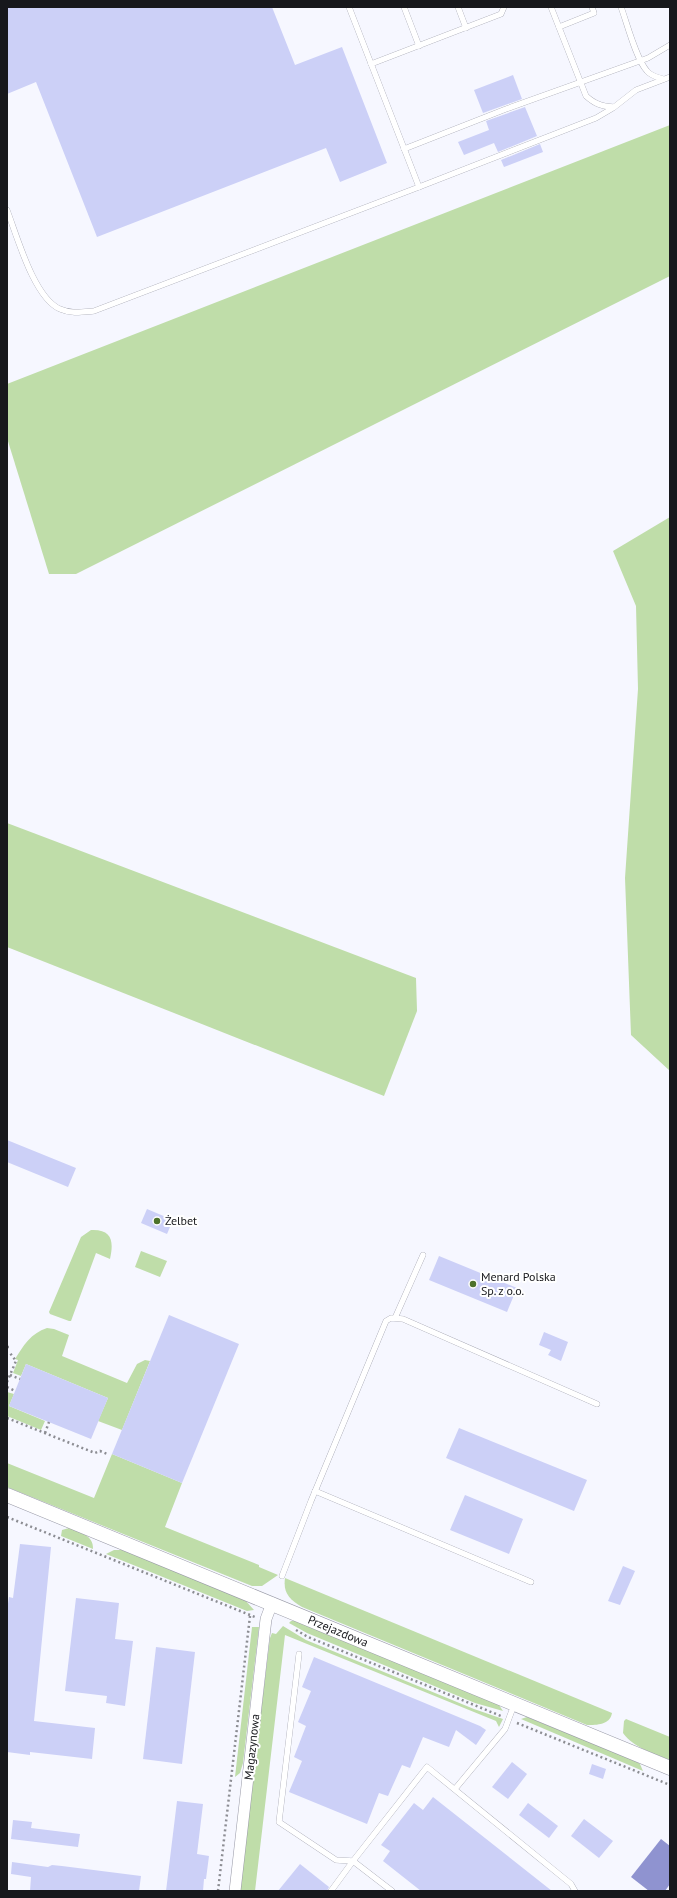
<svg xmlns="http://www.w3.org/2000/svg" width="677" height="1898" font-family="'PT Sans',sans-serif">
<style>
.green{fill:#bfdda9}
.water{fill:#8f93d0}
.building{fill:#ccd0f7}
.lines{fill:none;stroke-linecap:round;stroke-linejoin:round}
.service-casing{stroke:#999aa7;stroke-width:6}
.minor-casing{stroke:#999aa7;stroke-width:12}
.tertiary-casing{stroke:#999aa7;stroke-width:15}
.path{stroke:#8c8d93;stroke-width:2.5;stroke-dasharray:2 3;stroke-linecap:butt}
.service{stroke:#fff;stroke-width:5.5}
.minor{stroke:#fff;stroke-width:11}
.tertiary{stroke:#fff;stroke-width:14}
.poi-dot{fill:#4d722b;stroke:#fff;stroke-width:1.5}
.labels{text-anchor:middle;stroke-width:4;stroke-linejoin:round;paint-order:stroke}
.poi-label{font-size:12px;fill:#17181c;stroke:#fff;text-anchor:start}
.street-label{font-size:12px;fill:#17181c;stroke:#fff}
</style>
<rect width="100%" height="100%" fill="#f6f7ff"/>
<g class="green">
<path d="M670,125v151l-594,298h-27l-42,-136v-54z"/>
<path d="M670,517v554l-39,-36 -6,-157 13,-189 -2,-83 -23,-55z"/>
<path d="M7,823l409,155 1,33 -33,85 -377,-149z"/>
<path d="M91,1230c21,-1 23,11 19,29l-14,-6 -25,68h-2l-19,-7 -1,-2 32,-75z"/>
<path d="M141,1251l26,10 -7,16 -25,-10z"/>
<path d="M47,1328l7,1 15,6 -7,21 65,27 10,-19 8,-4 5,1 -28,69 -24,-9 10,-23 -82,-34 -5,12 -8,-3 5,-13 -3,-1c8,-13 16,-26 32,-31z"/>
<path d="M7,1392l7,2 -5,12 36,15 -4,9 -34,-14z"/>
<path d="M112,1454l70,29 -17,44 94,38v2l19,8 -16,11h-10l-245,-99v-24l87,35z"/>
<path d="M69,1528c10,4 25,7 24,21l-32,-13 1,-6z"/>
<path d="M114,1550h9l121,49 10,11 -7,1 -141,-57z"/>
<path d="M285,1578l327,135c-2,12 -15,12 -25,12l-285,-118c-13,-8 -19,-14 -17,-29z"/>
<path d="M291,1621h6l202,84 4,6 -28,-8 -168,-70 -18,-10z"/>
<path d="M283,1626l23,14 168,69 29,10 -4,8 -3,-6 -211,-86 -30,256h-16l31,-253 2,-5 4,1z"/>
<path d="M252,1627h7l-16,136 -3,10 -5,4z"/>
<path d="M527,1717l107,43 6,4 3,7 -122,-52z"/>
<path d="M626,1719l44,18v23c-17,-7 -36,-12 -47,-27l1,-12z"/>
</g>
<path class="water" d="M661,1839l9,7v38l-5,7h-16l-18,-14z"/>
<g class="building">
<path d="M7,7h265l23,58 47,-18 45,116 -47,19 -14,-34 -229,89 -61,-155 -29,12z"/>
<path d="M513,75l9,24 -39,14 -9,-23z"/>
<path d="M525,107l12,29 -39,16 -4,-9 -30,12 -6,-13 31,-12 -3,-9z"/>
<path d="M540,144l3,8 -39,15 -3,-7z"/>
<path d="M7,1140l69,28 -8,19 -61,-25z"/>
<path d="M147,1209l26,11 -6,14 -26,-11z"/>
<path d="M439,1256l78,32 -10,24 -78,-32z"/>
<path d="M169,1315l70,29 -57,139 -70,-29z"/>
<path d="M544,1332l24,10 -7,19 -13,-6 3,-5 -12,-5z"/>
<path d="M26,1364l82,34 -17,41 -82,-33z"/>
<path d="M459,1428l128,52 -13,31 -128,-53z"/>
<path d="M465,1495l58,24 -14,35 -59,-24z"/>
<path d="M20,1544l31,3 -17,174 61,7 -3,31 -62,-7v3l-23,-3v-142l2,-13 4,1z"/>
<path d="M623,1566l12,5 -15,34 -12,-4z"/>
<path d="M76,1598l43,5 -4,36 18,2 -8,65 -19,-3 1,-7 -42,-5z"/>
<path d="M156,1647l39,5 -13,112 -39,-5z"/>
<path d="M314,1657l166,69 6,4 -10,15 -20,-15 -7,17 -26,-10 -13,31 -8,-3 -14,31 -9,-3 -12,31 -78,-32 13,-31 -8,-4 12,-31 -8,-4 13,-31 -9,-4z"/>
<path d="M512,1762l15,12 -19,25 -16,-12z"/>
<path d="M592,1764l14,5 -3,10 -14,-5z"/>
<path d="M433,1797l119,94h-131l-38,-30 7,-10 -9,-6 33,-42 9,7z"/>
<path d="M177,1801l26,3 -6,50 12,2 -3,23h-2l-1,12h-37z"/>
<path d="M528,1803l30,23 -9,12 -30,-23z"/>
<path d="M584,1819l29,22 -14,17 -28,-22z"/>
<path d="M13,1820l19,2 -1,6 49,6 -2,13 -67,-8z"/>
<path d="M12,1862l36,5 4,-2 10,1 79,10 -2,15h-109l1,-14 -20,-3z"/>
<path d="M300,1864l29,23 -2,4h-49z"/>
</g>
<g class="lines">
<defs>
<g id="service">
<path d="M349,7l70,180"/>
<path d="M404,7l15,39"/>
<path d="M458,7l8,21"/>
<path d="M551,7l35,89c9,8 15,10 27,11"/>
<path d="M621,7c6,16 15,52 26,64 4,5 10,6 16,8"/>
<path d="M559,27l35,-14 -2,-6"/>
<path d="M371,64l130,-50 3,-7"/>
<path d="M404,149l102,-40 142,-51 22,-13"/>
<path d="M7,210c10,26 27,88 53,99 11,5 22,3 34,2l325,-124 177,-69 17,-10 23,-18 34,-13"/>
<path d="M395,1318l28,-63"/>
<path d="M315,1491l216,91"/>
<path d="M282,1576l29,-75 75,-180 5,-3 12,1 194,85"/>
<path d="M299,1654l-20,168 57,38 17,1 -22,30"/>
<path d="M455,1789l50,-60 9,-24"/>
<path d="M392,1891l-39,-30 74,-94 144,117 4,7"/>
</g>
<path id="minor" d="M235,1891l31,-272 6,-16"/>
<g id="tertiary">
<path id="s1" d="M7,1495l663,273"/>
</g>
</defs>
<use href="#service" class="service-casing"/>
<use href="#minor" class="minor-casing"/>
<use href="#tertiary" class="tertiary-casing"/>
<g class="path">
<path d="M7,1347h5"/>
<path d="M10,1375l10,4"/>
<path d="M7,1382l9,-21 -6,-8"/>
<path d="M7,1387l8,4"/>
<path d="M7,1418l88,35 5,-2 7,3"/>
<path d="M45,1433l4,-11"/>
<path d="M7,1517l248,100"/>
<path d="M296,1630l12,7 193,79"/>
<path d="M517,1723l153,62"/>
<path d="M218,1891l32,-275"/>
</g>
<use href="#service" class="service"/>
<use href="#minor" class="minor"/>
<use href="#tertiary" class="tertiary"/>
</g>
<g class="poi-dot">
<circle cx="157" cy="1221" r="4"/>
<circle cx="473" cy="1284" r="4"/>
</g>
<g class="labels">
<g class="poi-label">
<text x="165" y="1225">Żelbet</text>
<text x="481" y="1281">Menard Polska<tspan x="481" dy="14">Sp. z o.o.</tspan></text>
</g>
<g class="street-label">
<text dy="4" stroke="none"><textPath href="#s1" startOffset="358">Przejazdowa</textPath></text>
<text transform="translate(252 1747) rotate(-84)" y="4">Magazynowa</text>
</g>
</g>
<rect width="677" height="1898" fill="none" stroke="#17181c" stroke-width="16"/>
</svg>
